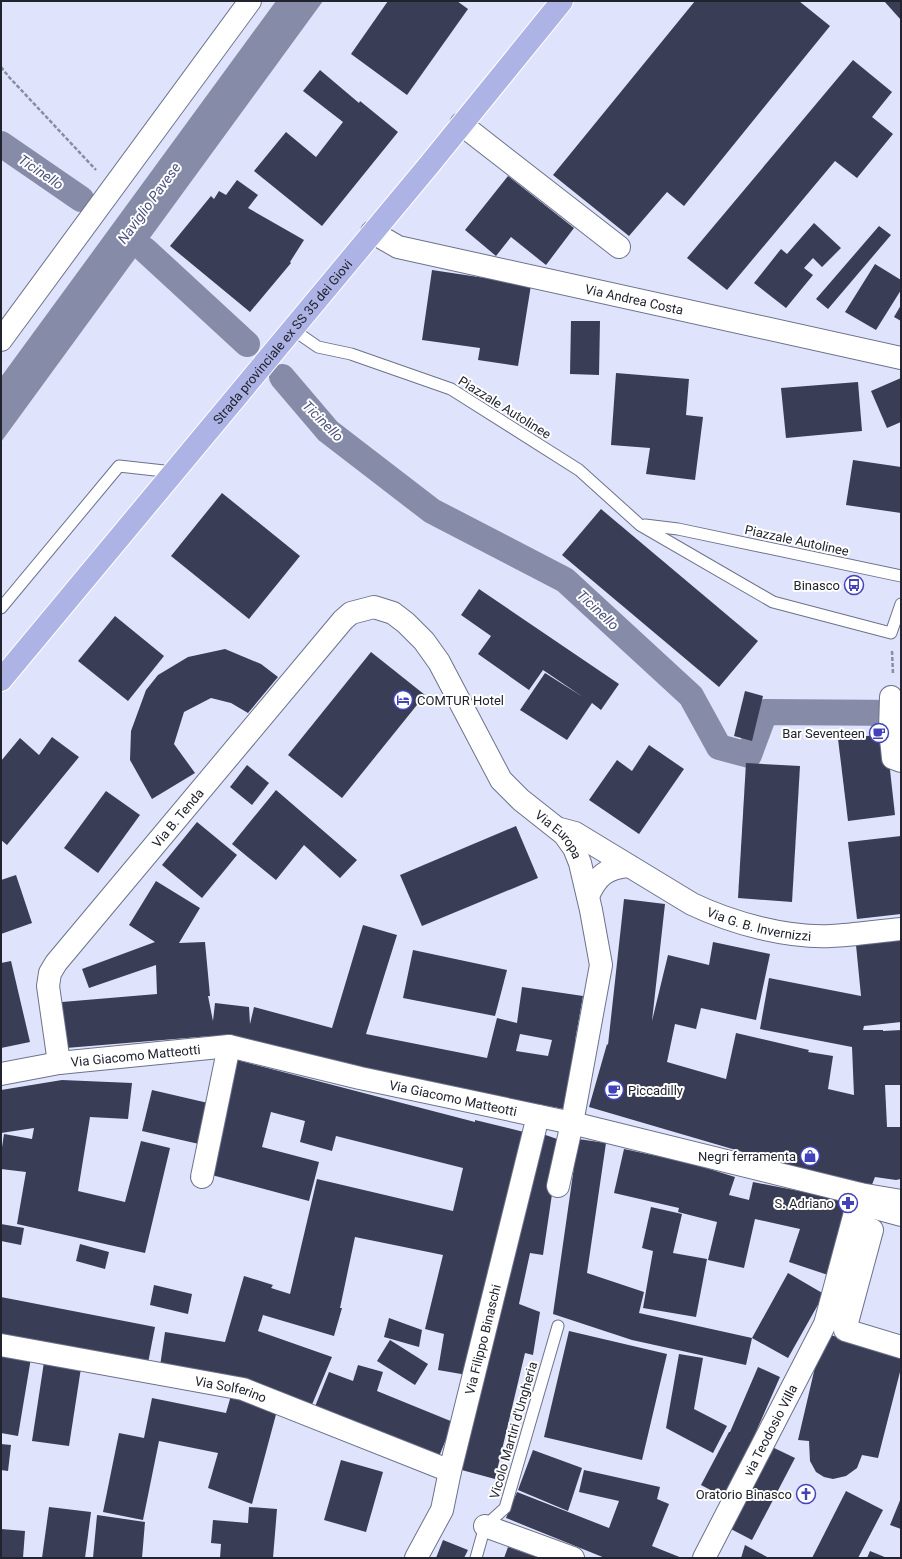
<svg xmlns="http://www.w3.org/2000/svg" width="902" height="1559" font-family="Roboto,sans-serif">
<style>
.water{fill:#868ba8}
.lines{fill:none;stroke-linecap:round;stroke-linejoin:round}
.canal{stroke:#868ba8;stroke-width:26}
.building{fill:#393d55;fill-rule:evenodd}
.lane-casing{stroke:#6d728c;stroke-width:13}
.street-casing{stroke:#6d728c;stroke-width:24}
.secondary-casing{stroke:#6d728c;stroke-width:24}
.primary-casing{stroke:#fff;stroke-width:24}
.path{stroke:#8a8d9f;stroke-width:2.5;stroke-dasharray:4 2;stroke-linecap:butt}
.lane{stroke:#fff;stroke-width:11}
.street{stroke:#fff;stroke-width:22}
.secondary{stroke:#fff;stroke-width:22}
.primary{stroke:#adb3e4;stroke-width:22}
.labels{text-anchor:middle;stroke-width:4;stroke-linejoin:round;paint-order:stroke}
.street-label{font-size:13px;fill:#21232e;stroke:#fff}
.poi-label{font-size:13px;fill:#21232e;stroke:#fff;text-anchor:end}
.water-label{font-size:14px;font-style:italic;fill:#4b527e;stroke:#fff}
</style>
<rect width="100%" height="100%" fill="#dfe4fc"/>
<path class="water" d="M276,1h47l-322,441v-65z"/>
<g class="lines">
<g class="canal">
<path d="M1,144l80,55"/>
<path d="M145,250l102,94"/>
<path d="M282,377l46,54 104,80 133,69 126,116 28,51 30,8 16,-43 136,1"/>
</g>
</g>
<g class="building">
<path d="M388,1h69l11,8 -61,86 -56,-41z"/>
<path d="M695,1h104l31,25 -146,180 -17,-14 -38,44 -76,-61z"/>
<path d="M884,1h17v19z"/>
<path d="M853,60l39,32 -20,25 21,17 -36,44 -22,-17 -108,129 -40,-32z"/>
<path d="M320,70l39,33 1,-2 38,31 -76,94 -68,-55 32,-39 30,25 27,-35 -40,-31z"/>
<path d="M508,176l66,52 -28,37 -35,-28 -15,19 -31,-26z"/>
<path d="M237,180l21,15 -10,13 56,32 -14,22 1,1 -41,49 -80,-66 41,-50 3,3 5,-8 7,4z"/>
<path d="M814,223l27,25 -19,19 -9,-9 -9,10 9,7 -27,33 -32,-25 27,-34 6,5z"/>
<path d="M879,226l12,9 -63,74 -12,-10z"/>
<path d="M875,264l26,16v10l-25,40 -31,-18z"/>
<path d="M432,270l99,15 -13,81 -40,-6 2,-12 -58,-8z"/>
<path d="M901,305v16l-7,-4z"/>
<path d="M571,321h29l-1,54 -29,-1z"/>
<path d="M616,373l73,6 -3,36 17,2 -8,63 -49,-6 4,-26 -39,-3z"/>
<path d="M901,378v44l-14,6 -16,-37z"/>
<path d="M858,382l4,49 -76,7 -5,-50z"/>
<path d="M853,460l48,7v46l-55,-8z"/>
<path d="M222,493l78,63 -51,63 -78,-63z"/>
<path d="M601,509l157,132 -39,46 -157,-132z"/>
<path d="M479,589l140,95 -18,26 -9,-7 -25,37 -47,-30 25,-37 38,24 -40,-27 -14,20 -51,-36 13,-18 -30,-21z"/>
<path d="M115,616l49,40 -36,45 -50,-40z"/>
<path d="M225,649l36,15 17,13 -30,36 -17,-10 -20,-5 -27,14 -10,32 21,29 -43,26 -22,-39 1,-29 15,-41 12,-15 30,-18z"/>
<path d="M371,652l54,43 -83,103 -54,-43z"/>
<path d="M745,691l18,5 -11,45 -18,-5z"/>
<path d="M886,734l9,81 -47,6 -10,-82z"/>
<path d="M52,737l27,20 -72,88 -6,-5v-79l19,-23 19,17z"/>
<path d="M649,745l35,24 -45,65 -50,-34 28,-40 15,11z"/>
<path d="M746,763l54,3 -8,136 -54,-4z"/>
<path d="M247,765l22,18 -17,22 -22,-18z"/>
<path d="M276,790l81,70 -17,18 -36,-33 -28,35 -44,-36z"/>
<path d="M106,791l34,24 -42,58 -34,-25z"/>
<path d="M197,822l40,33 -35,43 -40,-33z"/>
<path d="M516,826l22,52 -116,48 -22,-51z"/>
<path d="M901,836v78l-44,5 -9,-77z"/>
<path d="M16,875l16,48 -31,11v-54z"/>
<path d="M156,881l44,27 -21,35 26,-1 5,54h-2l5,25 2,-18 34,4 1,17 4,-17 78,21 31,-103 34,10 -31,99 121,24 10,-40 20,5 5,-36 61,9 -8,45 2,1 -13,67 -212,-39 -106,-30 -35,-4 -145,12 -4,-46 95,-8 -1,-29 -67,23 -7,-19 73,-27 -26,-17zM520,1034l32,6 -4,16 -32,-5z"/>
<path d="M624,899l41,5 -13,117 16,-66 41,10 4,-23 57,12 -14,66 -55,-12 -5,21 -21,-5 -8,38 59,17 10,-46 73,17 -1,2 25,4 -5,33 26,6 -2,-48 -92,-18 9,-51 92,18 -5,-51 45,-5v82l-37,4 -1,4h20v1l18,-1v55h-16l2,42h14v52l-5,1 -21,-3 -4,10 -101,-27 -181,-53 18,-63 1,1z"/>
<path d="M413,950l94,20 -12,46 -92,-18z"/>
<path d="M11,961l19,81 -29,6v-85z"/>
<path d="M237,1060l238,62v-2l49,12 -57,243 -29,-5 6,-36 -19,-5 18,-74 -88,-18 -15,71h2l-8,28 -71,-21 -5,16 74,26 -21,50 -151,-41 5,-34 60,10 19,-66 29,9 -2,3 19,6 27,-115 136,32 10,-43 -127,-32 -4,15 -32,-9 5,-21 -34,-9 -9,35 57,15 -10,39 -101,-27z"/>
<path d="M62,1080l70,3 -4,36 -38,-2 -12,74 47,11 16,-61 29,7 -25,105 -128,-29 9,-52 -25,-3v-15l3,-20 28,5 2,-11 -33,5v-43z"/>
<path d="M152,1090l56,13 -9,41 -57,-13z"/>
<path d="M537,1132l23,8 -17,115 -13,-2 -11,51 21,8 -7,43 -8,-2 -30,126 -37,-10z"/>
<path d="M578,1139l28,4 -19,130 57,19 -5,21 113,25 36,-65 36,21 -36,64 -36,-20 -6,27 -114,-25 -79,-26z"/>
<path d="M624,1149l66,14 45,14 -6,18 20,5 4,-18 98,19 -20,75 -42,-14 11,-33 -45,-10 -11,49 -36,-8 9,-38 -39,-10 1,-4 -65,-15z"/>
<path d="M651,1207l31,7 -9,39 34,6 -11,58 -53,-9 10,-57 -11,-3z"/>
<path d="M1,1224l23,4 -3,17 -20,-4z"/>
<path d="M80,1244l29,8 -4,17 -29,-8z"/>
<path d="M154,1285l38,9 -4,20 -38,-9z"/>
<path d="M1,1297l154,30 -7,36 -147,-29z"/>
<path d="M389,1318l33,12 -3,17 -35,-10z"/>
<path d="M569,1331l98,23 -25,106 -98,-23z"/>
<path d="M823,1333l78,22v13l-23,90 -16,-3 -5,13 -11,8 -13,3 -9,-2 -8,-5 -6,-11 -1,-20 -11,-1z"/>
<path d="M390,1340l38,24 -13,21 -38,-24z"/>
<path d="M1,1353l30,5 -13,78 -17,-3z"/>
<path d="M679,1354l24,4 -9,51 33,17 -14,27 -47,-25z"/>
<path d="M44,1362l37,6 -12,78 -37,-5z"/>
<path d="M358,1365l25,7 -6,19 76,31 -15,37 -124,-50 15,-37 24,9z"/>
<path d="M758,1367l22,10 -29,66 -27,54 -23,-12 28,-53h1z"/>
<path d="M232,1392l46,15 -26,97 -44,-16 10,-35 -59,-12 -16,79 -40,-8 16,-79 25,5 8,-40 74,15z"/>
<path d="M1,1444l10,1 -3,26 -7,-1z"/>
<path d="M770,1446l25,12 -43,82 -25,-13z"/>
<path d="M533,1450l49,18 -14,43 -50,-21z"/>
<path d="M341,1460l42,12 -17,60 -42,-12z"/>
<path d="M584,1470l76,17 -3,12 12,5 -17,42 30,12h-77l-99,-40 11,-26 92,36 10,-27 -40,-9z"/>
<path d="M846,1491l37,19 -25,48h-46z"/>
<path d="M901,1498v31l-11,-4z"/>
<path d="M49,1507l42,5 -6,46h-43z"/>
<path d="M249,1507l28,2 -4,49h-53l1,-14 -10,-1 2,-23 35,3z"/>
<path d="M97,1515l48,7 -3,36h-49z"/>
<path d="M1,1529l24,2 -2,27h-22z"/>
<path d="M443,1540l25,10 -4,8h-28z"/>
<path d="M745,1545l24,13h-28z"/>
<path d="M508,1547l32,11h-36z"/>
<path d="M870,1551l17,7h-20z"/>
</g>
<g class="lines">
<defs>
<g id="lane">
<path d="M292,329l26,18 33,7 100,35 128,81 61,55 133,77 118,31 10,-29"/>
<path d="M645,525l33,4 223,47"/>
<path d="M1,608l118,-142 54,6"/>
<path d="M476,1558l9,-32 20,-18 53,-182"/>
</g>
<g id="street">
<path d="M461,124l158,123"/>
<path id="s1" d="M372,232l26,15 503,111"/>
<path d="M1,340l249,-339"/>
<path d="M891,697l-1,32 3,29 8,3"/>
<path id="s2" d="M560,829l15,4 117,71c40,19 94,34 139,32 23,-1 47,-5 70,-7"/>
<path d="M588,896c9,-20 18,-28 41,-30"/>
<path id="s3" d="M59,1063l-11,-77 2,-13 6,-10 287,-343 8,-7 23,-6 19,6 13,10 18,18 15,21 62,118 20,20 43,34 10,14 6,15 11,47 10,55 -29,158 -14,63"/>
<path d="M202,1177l27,-131"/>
<path d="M901,1215l-33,-9 -3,2 -5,19 12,3 -27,100 56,17"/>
<path id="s4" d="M1,1345l242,44 207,82"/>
<path d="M485,1526l88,32"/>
<path id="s5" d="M416,1558l26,-48 8,-39 88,-355"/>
<path id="s6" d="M704,1558l121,-234 35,-130"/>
</g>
<g id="secondary">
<path id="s7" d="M1,1074l58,-11 170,-17 131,32 212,45 288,71 41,7"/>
</g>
<g id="primary">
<path id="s8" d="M1,680l428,-515 133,-164"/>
</g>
</defs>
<use href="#lane" class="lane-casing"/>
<use href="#street" class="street-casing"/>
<use href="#secondary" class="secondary-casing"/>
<use href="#primary" class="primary-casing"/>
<g class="path">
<path d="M1,67l8,10 87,93"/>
<path d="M892,651l1,23"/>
</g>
<use href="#lane" class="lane"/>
<use href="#street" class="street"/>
<use href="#secondary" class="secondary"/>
<use href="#primary" class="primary"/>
</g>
<defs>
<symbol id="bus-ring" viewBox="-11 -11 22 22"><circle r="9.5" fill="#fff" stroke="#4243b8" stroke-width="1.5"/><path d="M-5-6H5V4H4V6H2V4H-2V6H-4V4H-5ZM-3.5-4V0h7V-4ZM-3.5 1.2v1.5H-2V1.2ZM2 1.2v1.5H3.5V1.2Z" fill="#4243b8"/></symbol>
<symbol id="hotel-ring" viewBox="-11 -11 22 22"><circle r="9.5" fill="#fff" stroke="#4243b8" stroke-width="1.5"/><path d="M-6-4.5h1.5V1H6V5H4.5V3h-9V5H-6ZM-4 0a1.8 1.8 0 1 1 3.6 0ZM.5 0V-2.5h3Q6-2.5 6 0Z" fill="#4243b8"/></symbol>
<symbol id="cafe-ring" viewBox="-11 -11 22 22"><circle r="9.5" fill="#fff" stroke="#4243b8" stroke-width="1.5"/><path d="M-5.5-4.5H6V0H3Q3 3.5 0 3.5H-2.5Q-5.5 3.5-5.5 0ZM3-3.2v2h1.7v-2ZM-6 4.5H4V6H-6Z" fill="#4243b8"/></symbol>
<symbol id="shop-ring" viewBox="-11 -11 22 22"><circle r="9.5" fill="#fff" stroke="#4243b8" stroke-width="1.5"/><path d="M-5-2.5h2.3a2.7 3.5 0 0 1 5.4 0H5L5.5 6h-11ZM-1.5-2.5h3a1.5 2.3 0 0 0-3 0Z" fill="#4243b8"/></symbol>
<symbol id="pharmacy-ring" viewBox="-11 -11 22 22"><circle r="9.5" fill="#fff" stroke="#4243b8" stroke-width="1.5"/><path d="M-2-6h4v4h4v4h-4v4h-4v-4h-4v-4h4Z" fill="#4243b8"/></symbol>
<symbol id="church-ring" viewBox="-11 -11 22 22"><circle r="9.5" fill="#fff" stroke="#4243b8" stroke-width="1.5"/><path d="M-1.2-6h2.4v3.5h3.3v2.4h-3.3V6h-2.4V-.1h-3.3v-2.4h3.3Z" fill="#4243b8"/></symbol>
</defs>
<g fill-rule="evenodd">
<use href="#bus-ring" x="843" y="574" width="22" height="22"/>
<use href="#hotel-ring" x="392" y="689" width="22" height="22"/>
<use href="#cafe-ring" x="868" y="722" width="22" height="22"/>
<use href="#cafe-ring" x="603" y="1079" width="22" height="22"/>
<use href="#shop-ring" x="799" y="1145" width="22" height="22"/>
<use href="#pharmacy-ring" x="837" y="1192" width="22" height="22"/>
<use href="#church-ring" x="795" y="1483" width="22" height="22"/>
</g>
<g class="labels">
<g class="street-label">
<text dy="5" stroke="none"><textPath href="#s1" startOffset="272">Via Andrea Costa</textPath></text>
<text dy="5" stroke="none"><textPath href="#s8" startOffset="440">Strada provinciale ex SS 35 dei Giovi</textPath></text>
<text transform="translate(505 407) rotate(32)" y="5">Piazzale Autolinee</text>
<text transform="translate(797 540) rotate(12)" y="5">Piazzale Autolinee</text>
<text dy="5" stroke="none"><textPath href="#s3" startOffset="292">Via B. Tenda</textPath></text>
<text dy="5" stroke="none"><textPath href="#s3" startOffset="885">Via Europa</textPath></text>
<text dy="5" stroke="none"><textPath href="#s2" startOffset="223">Via G. B. Invernizzi</textPath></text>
<text dy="5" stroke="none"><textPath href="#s7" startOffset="136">Via Giacomo Matteotti</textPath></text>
<text dy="5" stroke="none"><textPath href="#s7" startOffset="460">Via Giacomo Matteotti</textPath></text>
<text dy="5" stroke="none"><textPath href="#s5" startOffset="230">Via Filippo Binaschi</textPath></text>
<text dy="5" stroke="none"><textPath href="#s4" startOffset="234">Via Solferino</textPath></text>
<text transform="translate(513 1430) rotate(-74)" y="5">Vicolo Martiri d'Ungheria</text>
<text dy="5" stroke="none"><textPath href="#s6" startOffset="144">via Teodosio Villa</textPath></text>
</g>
<g class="poi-label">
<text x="840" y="590">Binasco</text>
<text x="417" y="705" text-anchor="start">COMTUR Hotel</text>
<text x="865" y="738">Bar Seventeen</text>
<text x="628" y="1095" text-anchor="start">Piccadilly</text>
<text x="796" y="1161">Negri ferramenta</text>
<text x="834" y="1208">S. Adriano</text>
<text x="792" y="1499">Oratorio Binasco</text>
</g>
<g class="water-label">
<text transform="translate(41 172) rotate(34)" y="5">Ticinello</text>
<text transform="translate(149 203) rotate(-54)" y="5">Naviglio Pavese</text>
<text transform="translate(323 421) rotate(45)" y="5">Ticinello</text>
<text transform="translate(598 610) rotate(43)" y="5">Ticinello</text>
</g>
</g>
<rect width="902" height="1559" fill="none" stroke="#21232e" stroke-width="4"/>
</svg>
